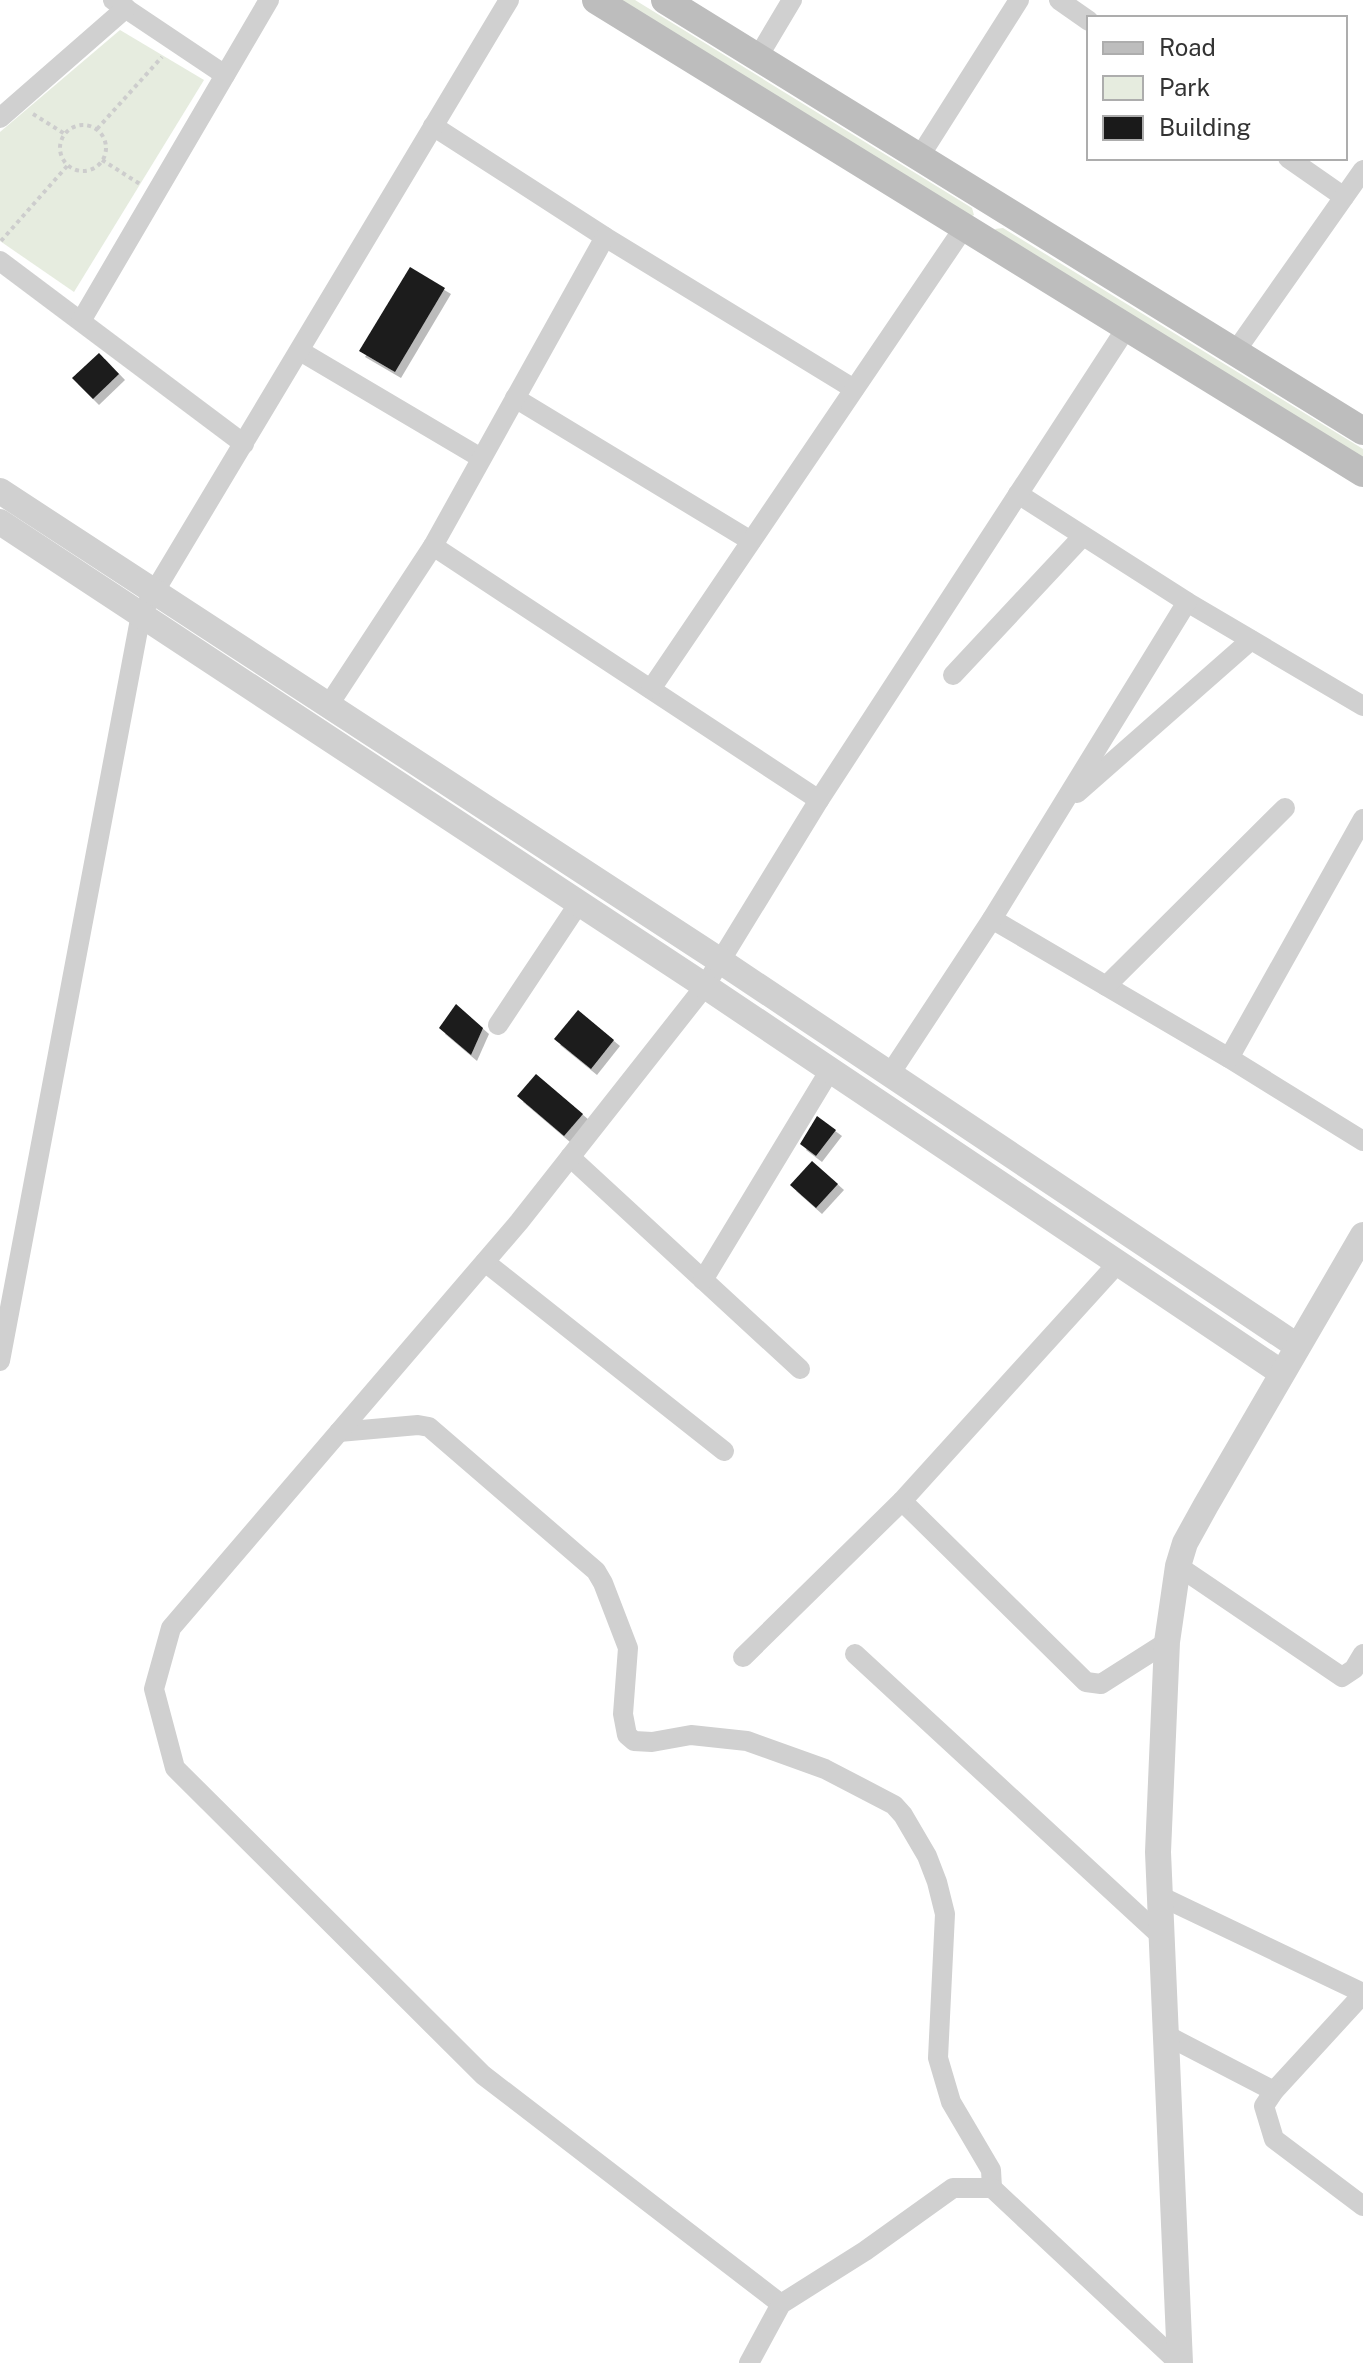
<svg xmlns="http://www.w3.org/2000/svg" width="1363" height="2363" font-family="'Public Sans',sans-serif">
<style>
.green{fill:#e6ecdf}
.building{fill:#1a1a1a;filter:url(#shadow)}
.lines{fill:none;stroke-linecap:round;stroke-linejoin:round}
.path{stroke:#cdcdcd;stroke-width:4;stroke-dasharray:4 4;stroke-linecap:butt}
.minor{stroke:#d0d0d0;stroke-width:20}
.tertiary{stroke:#d0d0d0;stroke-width:26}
.secondary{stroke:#bdbdbd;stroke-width:28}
</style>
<defs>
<filter id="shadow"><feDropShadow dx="6" dy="6" stdDeviation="0" flood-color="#0004"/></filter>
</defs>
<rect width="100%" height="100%" fill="#fff"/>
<g class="green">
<path d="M617,0h18l337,208 2,7 -6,3z"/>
<path d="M120,30l84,50 -130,212 -74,-51v-109z"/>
<path d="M1003,228l360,221v12l-365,-225 -3,-7z"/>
</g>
<g class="building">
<path d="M410,267l35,21 -50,84 -36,-21z"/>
<path d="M99,353l20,21 -26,25 -21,-21z"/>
<path d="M456,1004l27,24 -12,27 -32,-27z"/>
<path d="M578,1010l36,30 -23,29 -37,-30z"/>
<path d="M536,1074l47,40 -19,22 -47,-40z"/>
<path d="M817,1116l19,14 -20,26 -16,-12z"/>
<path d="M812,1161l26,23 -22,24 -26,-23z"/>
</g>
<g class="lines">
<g class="path">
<path d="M33,114l32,20"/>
<circle cx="83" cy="148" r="23"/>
<path d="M97,129l65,-72"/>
<path d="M102,160l38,24"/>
<path d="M1,241l67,-76"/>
</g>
<g class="minor">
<path d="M113,0l112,75"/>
<path d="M1059,0l30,21"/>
<path d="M758,57l34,-57"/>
<path d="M0,118l126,-110"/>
<path d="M433,126l172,111 249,152"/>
<path d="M920,156l99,-156"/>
<path d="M1288,158l56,39"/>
<path d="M0,261l244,183"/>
<path d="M81,321l188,-321"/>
<path d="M300,351l181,107"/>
<path d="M1235,352l128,-182"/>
<path d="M515,398l236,143"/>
<path d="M1018,494l169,108 176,104"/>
<path d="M433,546l386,254"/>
<path d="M953,675l130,-139"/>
<path d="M651,689l314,-463"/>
<path d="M328,706l105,-160 172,-309"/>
<path d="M1077,793l174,-153"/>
<path d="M992,919l237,139 134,83"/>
<path d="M1106,986l179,-178"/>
<path d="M498,1025l81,-122"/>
<path d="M1229,1058l134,-239"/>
<path d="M890,1074l102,-155 195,-317"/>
<path d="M570,1157l230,212"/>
<path d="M485,1262l239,189"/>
<path d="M703,1280l127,-210"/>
<path d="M0,1361l141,-747 368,-614"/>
<path d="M339,1432l79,-7 11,2 167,144 7,12 25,65 -5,66 4,21 7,6 18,1 39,-7 56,6 78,28 69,36 9,10 24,41 10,26 8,32 -7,144 13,44 40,68 1,18"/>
<path d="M902,1501l184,181 15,2 66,-42"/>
<path d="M1178,1566l164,111 12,-8 9,-15"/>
<path d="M855,1654l307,283"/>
<path d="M743,1657l159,-156 216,-238"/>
<path d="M1160,1896l203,97"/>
<path d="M1363,1994l-89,97 -10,15 10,33 89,67"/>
<path d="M1166,2035l108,56"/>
<path d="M781,2304l-298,-229 -308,-307 -21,-79 17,-61 348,-406 186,-236 114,-186 308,-473"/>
<path d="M749,2363l32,-59 84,-53 88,-63h39l187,175"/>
</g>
<g class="tertiary">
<path d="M0,491l719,469 578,386"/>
<path d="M0,522l705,464 577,387"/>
<path d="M1180,2363l-22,-511 9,-210 11,-76 7,-23 21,-38 157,-270"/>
</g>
<g class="secondary">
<path d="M596,0l767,473"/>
<path d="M665,0l698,431"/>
</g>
</g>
<rect x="1087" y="16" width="260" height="144" fill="#ffffff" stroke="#adadad" stroke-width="2"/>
<rect x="1103" y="42" width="40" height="12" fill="#bdbdbd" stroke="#adadad" stroke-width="2"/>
<text x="1159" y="56" font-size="24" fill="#333333">Road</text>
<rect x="1103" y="76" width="40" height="24" fill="#e6ecdf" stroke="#adadad" stroke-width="2"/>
<text x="1159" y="96" font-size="24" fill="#333333">Park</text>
<rect x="1103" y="116" width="40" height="24" fill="#1a1a1a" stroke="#adadad" stroke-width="2"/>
<text x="1159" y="136" font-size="24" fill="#333333">Building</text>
</svg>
